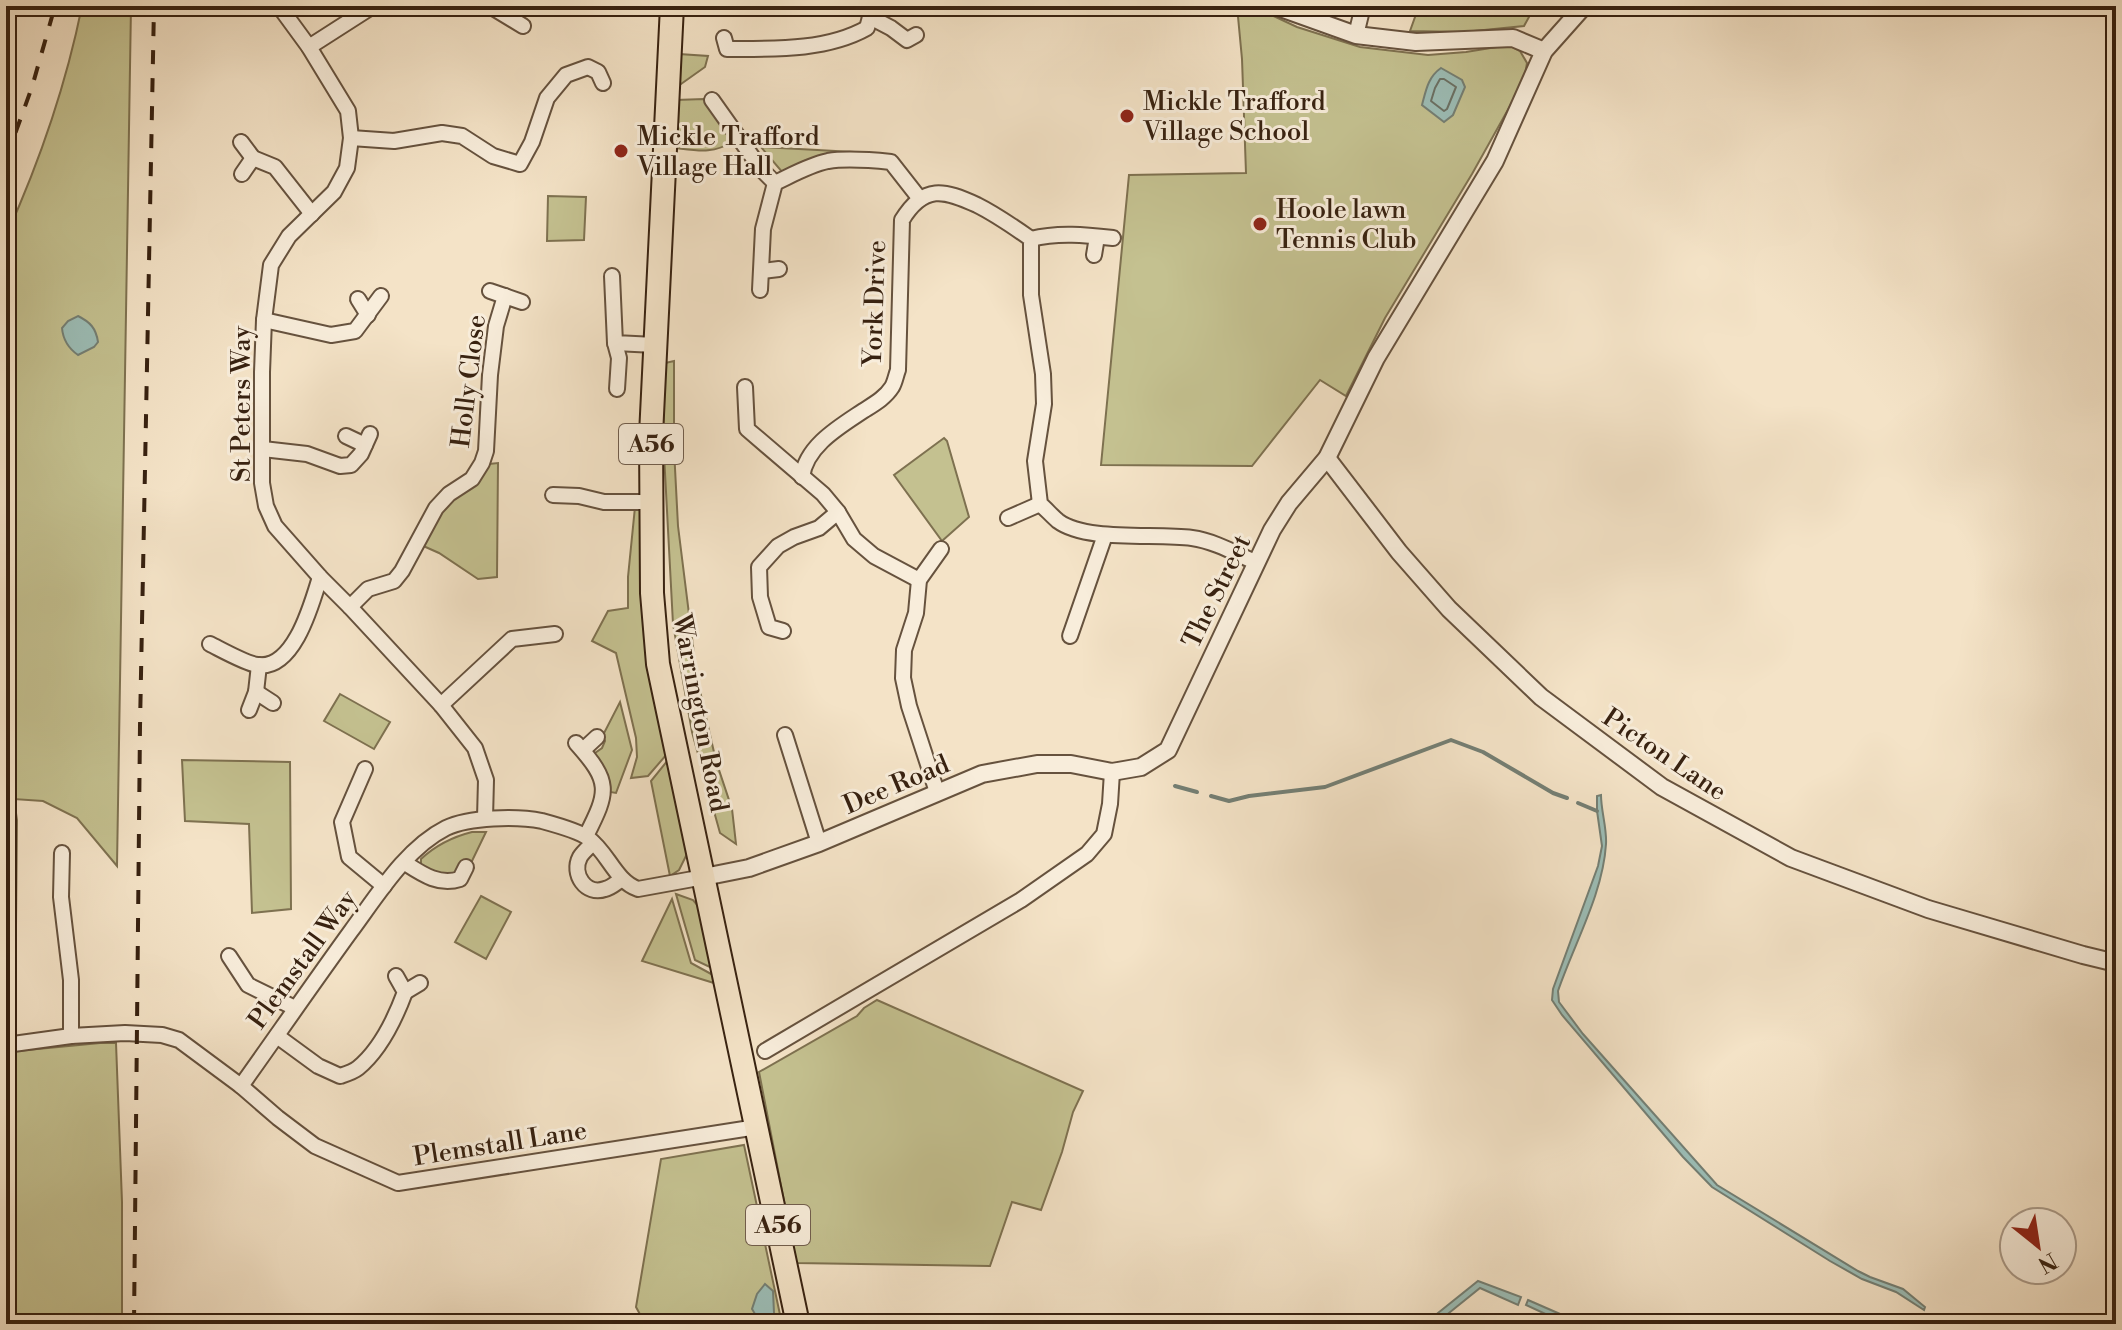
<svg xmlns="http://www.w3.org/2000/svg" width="2122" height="1330" font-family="'Libre Bodoni',serif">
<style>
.green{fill:#c4c190;stroke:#7e7150;stroke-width:2}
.water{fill:#9cbeb7;stroke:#747f74;stroke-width:2}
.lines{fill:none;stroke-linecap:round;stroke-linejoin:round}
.shore{stroke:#6a7064;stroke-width:2}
.stream{stroke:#747f74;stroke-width:4}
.minor-casing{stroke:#66523e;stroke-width:18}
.tertiary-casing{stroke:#66523e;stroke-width:20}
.primary-casing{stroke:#372110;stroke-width:26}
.minor{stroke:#f8eddb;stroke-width:14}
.tertiary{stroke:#f8eddb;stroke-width:16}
.primary{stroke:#f4e3c7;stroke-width:22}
.rail{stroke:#372110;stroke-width:4;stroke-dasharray:14 14;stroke-linecap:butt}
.poi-dot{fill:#8f2418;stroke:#f8eddb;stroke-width:3}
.labels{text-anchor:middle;stroke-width:6;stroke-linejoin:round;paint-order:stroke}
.shield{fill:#f8eddb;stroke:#715e4d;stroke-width:2}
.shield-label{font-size:24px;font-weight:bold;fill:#372110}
.poi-label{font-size:26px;fill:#372110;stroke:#f8eddb;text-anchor:start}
.street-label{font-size:26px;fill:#372110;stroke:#f8eddb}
</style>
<rect width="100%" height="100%" fill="#f4e3c7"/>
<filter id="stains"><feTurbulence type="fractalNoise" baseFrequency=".0025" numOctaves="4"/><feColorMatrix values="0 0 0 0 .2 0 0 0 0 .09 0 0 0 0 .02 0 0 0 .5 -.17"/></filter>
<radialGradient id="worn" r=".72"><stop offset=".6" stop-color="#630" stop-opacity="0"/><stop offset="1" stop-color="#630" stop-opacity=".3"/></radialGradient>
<g class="green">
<path d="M82,6h49l-14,860 -40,-48 -34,-17 -29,-2 3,21 -2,211 -9,2v-797c33,-73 60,-151 76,-230z"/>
<path d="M1237,6h15l45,21 63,20 68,8 38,-3 43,-7 11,6 7,12 -3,18 -52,93 -87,144 -39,78 -26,-16 -68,86 -151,-1 28,-290 117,-2 -4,-114z"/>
<path d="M1419,6h116l-11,20 -60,6 -54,-1z"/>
<path d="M679,54l29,2 -3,11 -24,17 -5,-5z"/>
<path d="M704,99l31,42c-23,13 -35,10 -60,7l1,-48z"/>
<path d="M761,147l93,5 -50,9 -21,12z"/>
<path d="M548,196l38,1 -2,43 -37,1z"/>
<path d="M674,361v88l4,77 19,152 19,83 16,48 4,35 -16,-11 -28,-101 -19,-108 -10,-189 2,-72z"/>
<path d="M944,438l3,3 22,76 -27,24 -48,-66z"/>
<path d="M498,463l-1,114 -19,2 -39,-26 -18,-8 29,-45 24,-16 15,-20z"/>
<path d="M635,507l7,5 25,242 -19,22 -17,2 6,-21 -1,-19 -20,-85 -24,-12 16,-30 20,-3v-31z"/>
<path d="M340,694l50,28 -16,27 -50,-28z"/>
<path d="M620,702l12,48 -16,43 -6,-1 -2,-17 -13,-17v-5l7,-5 3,-7 -2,-6z"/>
<path d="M182,760l108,2 1,147 -39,4 -3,-89 -64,-3z"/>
<path d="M668,760l21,90 -10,20 -9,6 -19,-95z"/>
<path d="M472,832h14l-15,31 -6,-2 -6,4 -3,8 -8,3 -27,-8v-9c15,-14 31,-22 51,-27z"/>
<path d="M676,894l17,6 6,7 15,62 -19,-9z"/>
<path d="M481,896l30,16 -25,47 -31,-17z"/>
<path d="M672,899l19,64 22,12 1,8 -72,-22z"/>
<path d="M877,1000l206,91 -10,21 -11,40 -21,58 -29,-8 -22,64 -194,-3 -37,-191 98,-56 7,-8z"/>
<path d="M100,1043h16l6,159v122h-116v-272z"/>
<path d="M744,1145l38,179h-129l-11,-6 -6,-11 25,-148z"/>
</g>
<g class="water">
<path d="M1441,68l21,12 3,7 -12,28 -9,7 -22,-17c4,-15 6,-28 19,-37z"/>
<path d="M78,316c12,6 18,12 20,26l-4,5 -16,8c-10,-7 -15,-15 -16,-27l6,-7z"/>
<path d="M1601,795c0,16 6,33 5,49 -3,50 -32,100 -48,147l1,11 24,32 134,151 141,86 12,6 33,12 22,18 -1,3 -28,-18 -34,-13 -32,-18 -118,-74 -29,-30 -121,-142 -10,-15 1,-11 45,-123 4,-20 -5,-35v-15z"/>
<path d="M1478,1281l43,16 -3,8 -38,-17 -41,33 -1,3h-6l1,-7z"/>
<path d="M765,1284l8,7 1,22 -3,11h-10l-9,-15 5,-15z"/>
<path d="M1528,1300l55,24h-16l-41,-19z"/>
</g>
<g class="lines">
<path class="shore" d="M1440,79h4l12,8 -9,22 -3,2 -13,-10 4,-13z"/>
<g class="stream">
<path d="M1175,786l22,6"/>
<path d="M1211,796l18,5 20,-5 76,-9 126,-47 32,12 70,41 14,5"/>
<path d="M1578,803l19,8"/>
</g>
<defs>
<g id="minor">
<path d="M279,6l30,41 39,64 3,27 -4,30 -13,24 -45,44 -18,29 -7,55 -2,52v111l4,23 9,20 45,51 30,30 91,98 34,43 11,32 -1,38"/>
<path d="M490,6l33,20"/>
<path d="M867,6l3,11 21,11 16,12 9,-5"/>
<path d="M1356,35l7,-29"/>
<path d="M724,38l3,11c46,0 99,2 140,-21l3,-11"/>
<path d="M309,47l64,-41"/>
<path d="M712,100l49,69 14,14"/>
<path d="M351,138l43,3 48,-8 20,3 31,20 27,8 12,-22 15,-44 19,-23 22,-8 10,5 5,11"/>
<path d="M241,142l12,16 22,9 37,47"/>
<path d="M242,174l11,-16"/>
<path d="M1031,239c27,-7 55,-4 82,-1"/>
<path d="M1094,255l3,-18"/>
<path d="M762,271l17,-2"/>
<path d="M612,276l3,67 40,2"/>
<path d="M760,290l3,-61 12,-46c17,-8 34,-18 53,-22 19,-3 43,-1 63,1l29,37"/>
<path d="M490,291l32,11"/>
<path d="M358,299l10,16"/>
<path d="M264,320l67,15 24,-4 26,-35"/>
<path d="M615,343l4,15 -2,31"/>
<path d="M745,387l2,42 76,65 15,18 16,27 20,17 45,24"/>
<path d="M346,436l19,9"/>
<path d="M263,449l44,5 33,12 11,-1 10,-11 9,-20"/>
<path d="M802,477c4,-31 37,-50 61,-66 11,-7 22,-13 29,-24 3,-5 4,-12 6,-17l4,-150c22,-36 42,-30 75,-15 20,10 37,22 54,34v56l12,79 1,30 -9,57 5,43c6,5 12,12 18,17 28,21 97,12 134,17 22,3 43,15 63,24"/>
<path d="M553,495l26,1 25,6h46"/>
<path d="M1008,518l32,-14"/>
<path d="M350,607l18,-18 26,-8 8,-10 34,-63 13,-14 23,-15 10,-16 4,-12 4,-76 6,-49 9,-30"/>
<path d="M783,631l-14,-4 -9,-30 -1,-30 19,-21 16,-9 25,-9 19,-16"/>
<path d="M1070,636l35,-101"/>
<path d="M210,644c12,6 35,19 47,21 37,6 55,-62 63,-88"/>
<path d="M256,692l17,11"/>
<path d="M441,705l71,-66 43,-5"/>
<path d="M249,710l7,-18 3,-27"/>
<path d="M785,735l34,108"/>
<path d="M576,743c35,39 33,48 10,93"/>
<path d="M583,750l14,-13"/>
<path d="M365,769l-23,53 7,35 35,29"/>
<path d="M937,792l-28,-86 -6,-28 1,-28 12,-37 3,-33 22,-31"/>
<path d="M593,843c-4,4 -10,9 -13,14 -9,17 6,39 25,32 6,-1 12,-7 17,-10"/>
<path d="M62,853l-1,44 10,83v56"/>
<path d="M405,863c17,11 34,23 55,16l6,-12"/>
<path d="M229,956l19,29 47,23"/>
<path d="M405,992l15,-9"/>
<path d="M277,1036l41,30 22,10c6,-2 13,-4 18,-8 22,-18 37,-49 47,-76l-9,-16"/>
<path d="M6,1045l65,-9 54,-3 37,2 17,5 62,46 37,32 37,28 83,37 359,-56"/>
<path d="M765,1051l256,-151 66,-46 17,-20 6,-30 2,-32"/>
<path d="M241,1086c37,-52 73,-104 110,-155 26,-35 55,-83 95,-103 23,-11 71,-12 96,-7 11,3 37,10 46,17 20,14 27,43 50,51l66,-12"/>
</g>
<g id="tertiary">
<path d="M1275,6l81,29 60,7 97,-4 31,13"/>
<path d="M1327,458l72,94 50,57 92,88 121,90 129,71 137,51 155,46 33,8"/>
<path d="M704,877l45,-9 70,-25 163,-69 55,-10h34l41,8 29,-5 27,-17 104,-220 17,-27 38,-45 49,-100 119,-197 49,-110 40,-45"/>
</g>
<path id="primary" d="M672,6l-21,429 1,158 6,71 140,660"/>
</defs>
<use href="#minor" class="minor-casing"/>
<use href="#tertiary" class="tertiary-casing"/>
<use href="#primary" class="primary-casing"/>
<use href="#minor" class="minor"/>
<use href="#tertiary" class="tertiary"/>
<use href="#primary" class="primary"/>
<g class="rail">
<path d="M6,159l26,-72 23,-81"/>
<path d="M134,1324l6,-598 14,-720"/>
</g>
</g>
<g class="poi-dot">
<circle cx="1127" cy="116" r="8"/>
<circle cx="621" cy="151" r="8"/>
<circle cx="1260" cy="224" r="8"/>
</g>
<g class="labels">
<g class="shield">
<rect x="619" y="424" width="64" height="40" rx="6"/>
<rect x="746" y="1205" width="64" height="40" rx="6"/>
</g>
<g class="shield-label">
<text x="651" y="452">A56</text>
<text x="778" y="1233">A56</text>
</g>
<g class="poi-label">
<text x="1143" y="110">Mickle Trafford<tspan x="1143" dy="30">Village School</tspan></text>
<text x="637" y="145">Mickle Trafford<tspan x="637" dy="30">Village Hall</tspan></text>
<text x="1276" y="218">Hoole lawn<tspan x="1276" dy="30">Tennis Club</tspan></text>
</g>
<g class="street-label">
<text transform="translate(874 303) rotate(-88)" y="9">York Drive</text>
<text transform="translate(468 381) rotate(-83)" y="9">Holly Close</text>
<text transform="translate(241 404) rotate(-90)" y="9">St Peters Way</text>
<text transform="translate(1216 591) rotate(-64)" y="9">The Street</text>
<text transform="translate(701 713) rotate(79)" y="9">Warrington Road</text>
<text transform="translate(1665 754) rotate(34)" y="9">Picton Lane</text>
<text transform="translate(896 784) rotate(-23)" y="9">Dee Road</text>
<text transform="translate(302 959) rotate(-54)" y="9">Plemstall Way</text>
<text transform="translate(500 1143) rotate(-9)" y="9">Plemstall Lane</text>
</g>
</g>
<rect width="2122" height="1330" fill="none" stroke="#f4e3c7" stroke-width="32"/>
<rect x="8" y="8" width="2106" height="1314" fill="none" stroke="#372110" stroke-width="4"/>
<rect x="16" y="16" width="2090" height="1298" fill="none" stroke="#372110" stroke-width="2"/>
<g transform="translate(2038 1246) rotate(150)"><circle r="38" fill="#f8eddb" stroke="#ab9b8a" stroke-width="2"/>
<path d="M0-6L14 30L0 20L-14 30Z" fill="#8f2418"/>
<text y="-12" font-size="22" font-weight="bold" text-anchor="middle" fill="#372110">N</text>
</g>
<rect width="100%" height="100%" filter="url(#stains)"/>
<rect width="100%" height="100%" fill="url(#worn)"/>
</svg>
